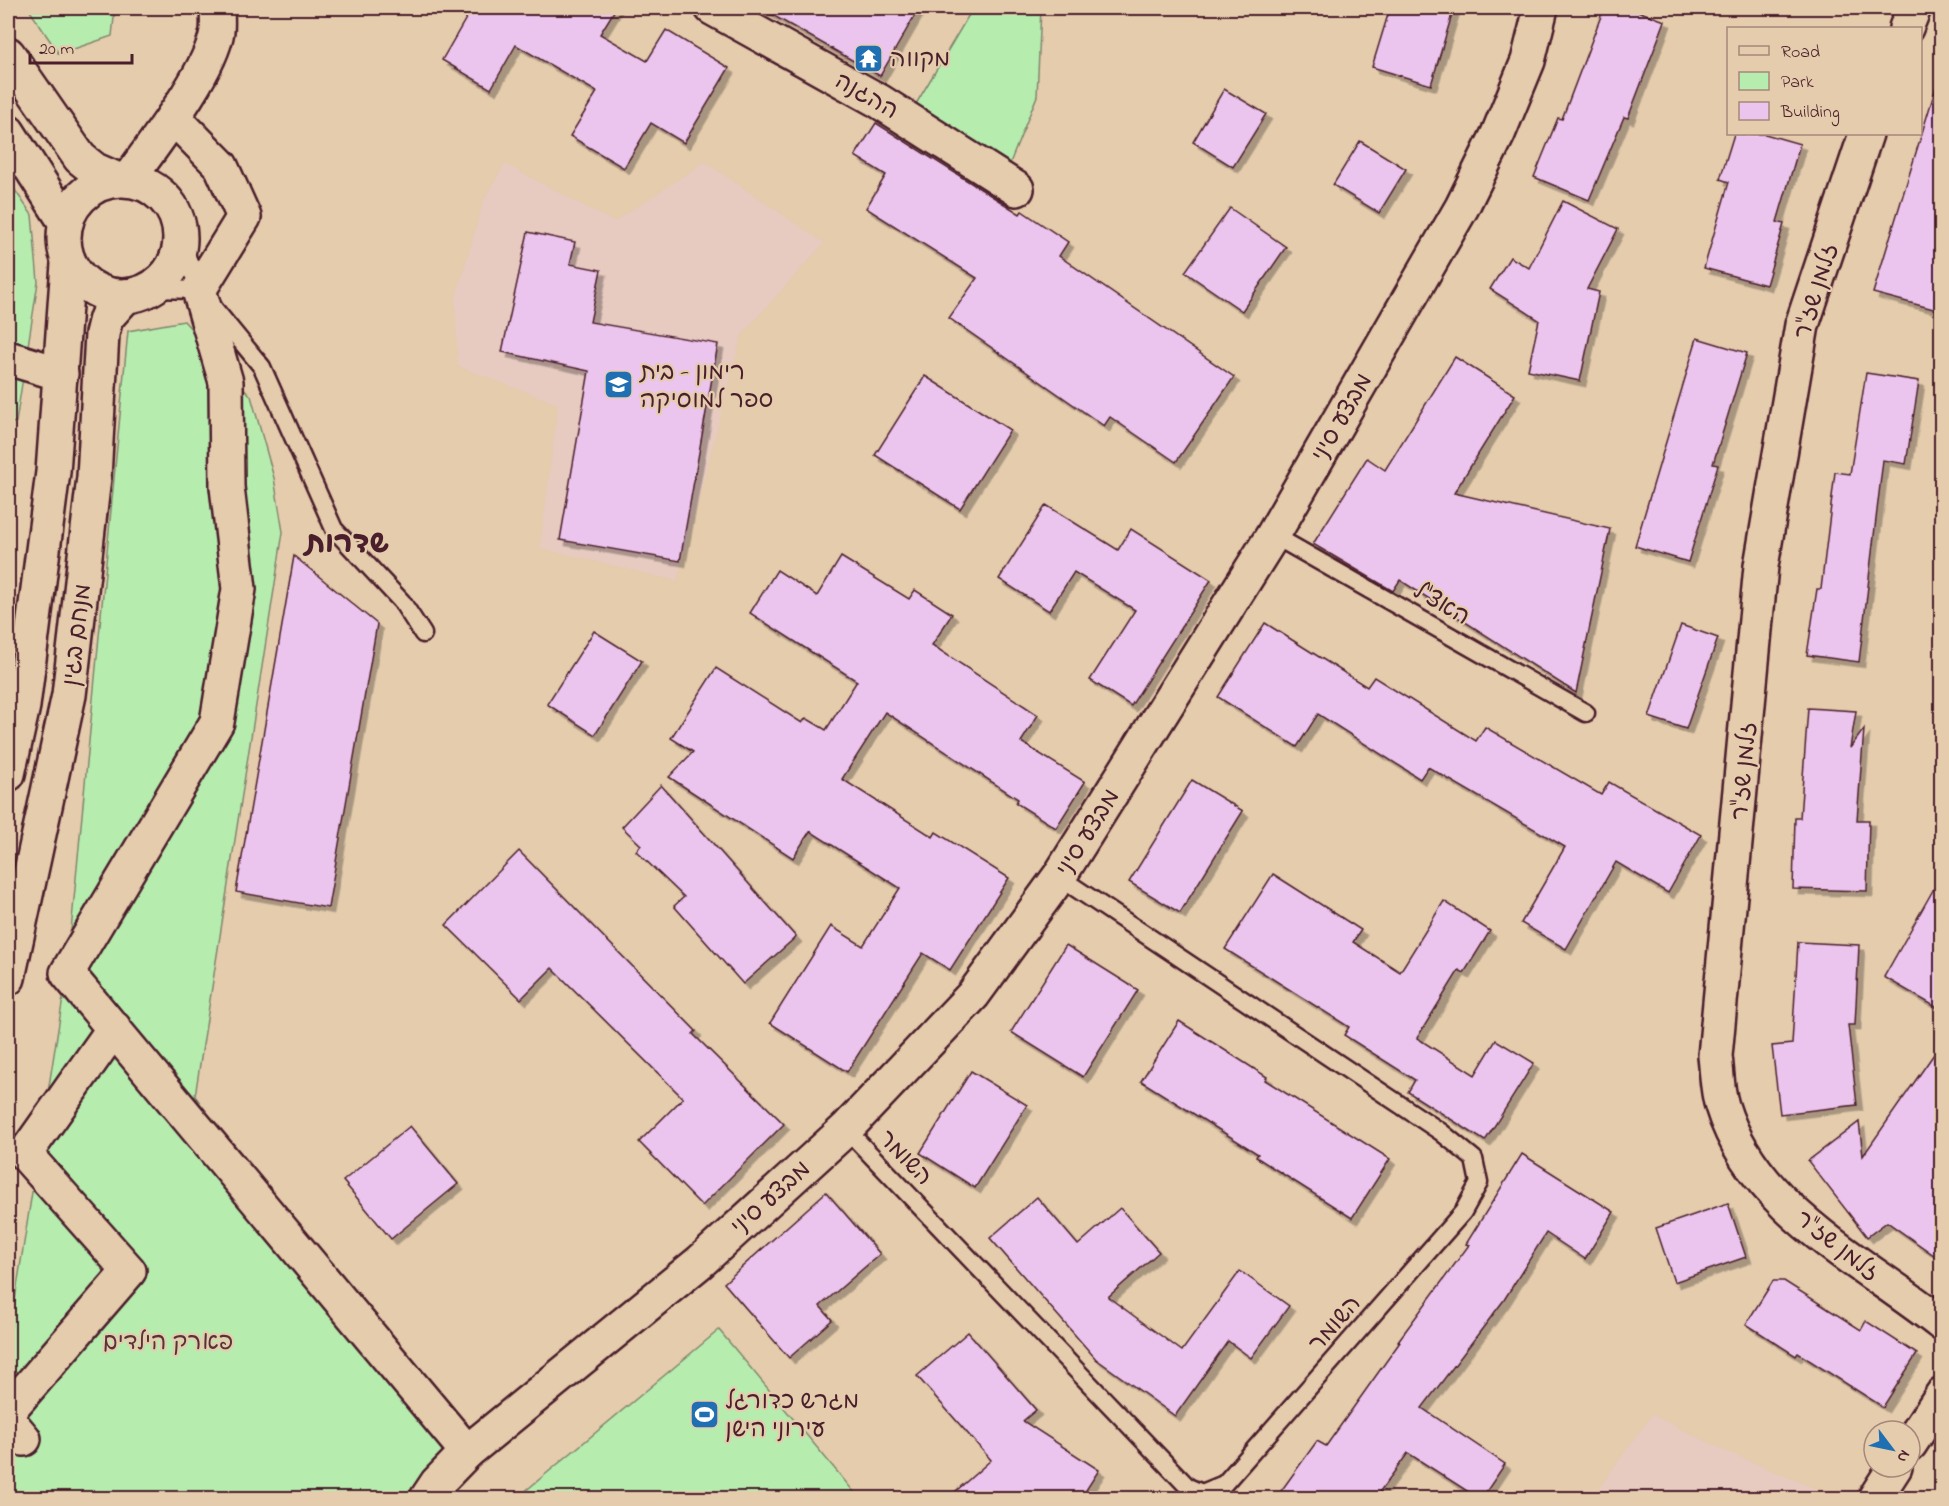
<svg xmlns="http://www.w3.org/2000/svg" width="1949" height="1506" font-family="'Indie Flower','Playpen Sans Hebrew',sans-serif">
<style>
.built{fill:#e7cac0}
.green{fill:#b6edaf;stroke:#80866d;stroke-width:1.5}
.building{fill:#ecc5ee;stroke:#4a1f2b;stroke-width:1.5;filter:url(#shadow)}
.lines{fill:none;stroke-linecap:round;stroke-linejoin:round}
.lane-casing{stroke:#4a1f2b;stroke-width:21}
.street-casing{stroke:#4a1f2b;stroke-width:38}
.secondary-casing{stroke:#4a1f2b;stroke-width:38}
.lane{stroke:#e5ccad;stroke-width:16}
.street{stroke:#e5ccad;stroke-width:33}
.secondary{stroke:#e5ccad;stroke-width:33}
.labels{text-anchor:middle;stroke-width:4.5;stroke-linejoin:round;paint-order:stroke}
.poi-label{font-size:24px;fill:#4a1f2b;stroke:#e5ccad;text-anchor:start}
.street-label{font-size:24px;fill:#4a1f2b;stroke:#e5ccad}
.park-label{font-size:24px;fill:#553438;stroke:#e5ccad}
.district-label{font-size:30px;font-weight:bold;fill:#4a1f2b;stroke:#e5ccad}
</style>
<defs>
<filter id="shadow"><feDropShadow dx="5.5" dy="5.5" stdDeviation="0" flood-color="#0004"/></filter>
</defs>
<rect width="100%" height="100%" fill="#e5ccad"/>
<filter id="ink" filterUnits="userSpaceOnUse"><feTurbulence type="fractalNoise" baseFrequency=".0167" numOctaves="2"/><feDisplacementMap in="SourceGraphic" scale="12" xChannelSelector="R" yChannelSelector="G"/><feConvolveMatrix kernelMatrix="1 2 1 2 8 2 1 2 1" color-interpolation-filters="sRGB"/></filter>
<g filter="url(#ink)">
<g class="built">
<path d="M705,162l119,81 -82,91 -65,247 -137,-33 18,-144 -100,-38 -3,-66 29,-100 21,-36 109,58z"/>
<path d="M1652,1415l76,37 109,46h-245z"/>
</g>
<g class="green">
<path d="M28,8h87l-3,28 -53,18z"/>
<path d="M973,8h68l-4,88 -31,77 -96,-59z"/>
<path d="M8,180l24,35 6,67 -22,140 -8,2z"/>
<path d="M184,321l67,75 23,82 9,54 -88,564 130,183 142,153 -52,66h-407v-155l59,-370 61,-642z"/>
<path d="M719,1330l140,168h-342z"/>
</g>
<g class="building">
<path d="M472,8h144l-16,26 47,27 19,-31 63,38 -45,75 -33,-20 -27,45 -54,-32 27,-44 -81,-47 -25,44 -49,-29z"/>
<path d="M760,8h159l-39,68z"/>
<path d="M1390,8h64l-23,77 -59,-18z"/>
<path d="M1604,8h25l36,13 -37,97 -4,-1 -35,83 -55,-23 24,-59 4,1z"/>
<path d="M1936,87l5,1v223l-68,-18z"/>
<path d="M1224,89l42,25 -33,53 -40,-25z"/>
<path d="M876,123l144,91 2,-3 46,31 -9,14 175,121 -58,85 -66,-45 -6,9 -155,-108 28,-40 -111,-70 20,-33 -31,-19z"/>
<path d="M1734,134h31l35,10 -23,78 7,2 -18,61 -62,-17 25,-86 -9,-3z"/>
<path d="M1360,141l46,28 -27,44 -46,-28z"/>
<path d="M1563,201l55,28 -31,60 12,3 -19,89 -52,-11 11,-50 -49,-31 20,-32 19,11z"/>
<path d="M1230,208l56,39 -44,64 -57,-39z"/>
<path d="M528,232l47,10 -5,22 31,6 -11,52 128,22 -38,217 -120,-21 29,-169 -87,-19z"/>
<path d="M1697,338l50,15 -34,111 5,1 -30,97 -53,-16z"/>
<path d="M1455,357l60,38 -61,98 156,36 -34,164 -176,-113 -7,11 -80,-47 54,-86 18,12z"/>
<path d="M1866,373l53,8 -13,83 -23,-4 -24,202 -52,-7 10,-66h4l14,-117 15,2z"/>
<path d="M925,376l85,54 -50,79 -85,-54z"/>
<path d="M1046,505l72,45 13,-21 80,51 -80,126 -41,-26 45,-70 -61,-38 -25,39 -50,-32z"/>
<path d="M294,556l83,68 -49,284 -92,-16z"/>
<path d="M841,557l68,42 6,-9 37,24 -20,31 106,70 -17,27 64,40 -29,46 -40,-25 2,-4 -133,-87 -43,67 91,58 3,-5 73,46 -59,92 -27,-17 -76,119 -77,-49 61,-97 32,20 37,-58 -90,-57 -17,27 -124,-81 24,-25 -22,-14 45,-70 86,55 4,-5 20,12 31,-49 -107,-68 27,-43 40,26z"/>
<path d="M1265,623l102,64 7,-10 102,64 9,-14 116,68 8,-13 92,53 -33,58 -52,-31 -50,87 -45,-26 44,-76 -137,-80 -8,12 -102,-65 -21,33 -79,-50z"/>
<path d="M1681,625l37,13 -32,91 -37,-12z"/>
<path d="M594,631l48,30 -47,74 -48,-31z"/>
<path d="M1808,708l48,3 -6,37 14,-19 -7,91h12l-2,71 -74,-2 2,-71h5z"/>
<path d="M1192,780l51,31 -63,102 -51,-31z"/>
<path d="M661,785l135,152 -53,47 -69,-78 10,-9 -48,-46 5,-6 -19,-18z"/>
<path d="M519,851l177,180 -3,3 91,90 -82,82 -63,-64 44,-44 -131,-130 -31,31 -75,-74z"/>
<path d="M1273,874l88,56 -8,12 47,30 44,-71 46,30 -26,42 -5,-3 -42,68 58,37 21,-35 38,23 -49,78 -77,-49 7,-12 -71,-45 5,-8 -124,-78z"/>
<path d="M1941,876v134l-57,-33z"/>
<path d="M1798,942l61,3 -4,80h-7l9,80 -77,9 -8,-68 20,-2z"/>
<path d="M1066,945l72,45 -55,87 -72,-45z"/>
<path d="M1179,1021l88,56 -2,3 125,79 -38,59 -96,-61 2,-3 -117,-73z"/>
<path d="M1941,1044v216l-54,-38 -20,15 -59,-76 51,-39 4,34z"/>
<path d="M971,1071l56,34 -52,83 -55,-35z"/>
<path d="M410,1126l48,58 -67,55 -48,-58z"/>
<path d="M1522,1154l92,58 -29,47 -39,-26 -42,67 -82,108 83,56 -23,34h-4l-70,-45 -33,45h-99l41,-57 9,5 74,-104 -2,-1 71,-96 -3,-1z"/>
<path d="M826,1192l54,62 -60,52 12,14 -43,38 -65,-75z"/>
<path d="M1037,1197l41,48 42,-37 39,44 -51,45 74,54 58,-80 49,35 -38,52 -23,-17 -53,75 -79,-57 -106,-121z"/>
<path d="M1728,1203l18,54 -72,25 -18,-54z"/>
<path d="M1773,1281h11l77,49 5,-9 51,33 -34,53 -85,-54 -2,3 -50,-32z"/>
<path d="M968,1332l68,78 -13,11 76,49 -18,28h-133l43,-38 -74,-84z"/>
</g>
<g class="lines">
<defs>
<g id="lane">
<path d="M180,237l19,53 63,77 72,162 68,73 21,32"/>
<path d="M149,289l50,1"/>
<path d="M1273,535l313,178"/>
<path d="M846,1129l342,358 14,6 22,-9 239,-272 16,-29 -5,-24 -33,-27 -382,-255"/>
</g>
<g id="street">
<path d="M712,8l167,93 138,88"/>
<path d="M1906,28l8,-20"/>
<path d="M173,117l48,49 23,51 -45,73 27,92 1,105 12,102 -22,133 -150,251 400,479"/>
<path d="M1866,134l-64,191 -41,241 -46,490c2,16 2,35 7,50 32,104 141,155 220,218"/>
<path d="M128,180c25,-35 83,-109 89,-149 1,-8 0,-16 0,-23"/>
<path d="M8,358l53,16"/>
<path d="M8,1411l121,-140 -104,-117 89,-126"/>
<path d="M8,1420l16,19"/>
<path d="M1910,1444l32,-49"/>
<path d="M427,1498l10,-15 30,-31 233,-190 146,-133 127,-134 86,-118 214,-342 189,-328 36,-73 30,-73 13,-53"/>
<path d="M1875,1498l20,-31"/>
</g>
<g id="secondary">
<path d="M8,54l72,104 15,12 23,10"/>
<path d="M8,132l58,91"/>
<circle cx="122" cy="238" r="58"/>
<path d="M8,774l15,-68 30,-234 15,-208"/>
<path d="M8,978l61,-283 25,-218 8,-143 4,-16 20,-22"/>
</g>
</defs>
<use href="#lane" class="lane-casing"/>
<use href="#street" class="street-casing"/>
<use href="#secondary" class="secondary-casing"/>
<use href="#lane" class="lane"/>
<use href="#street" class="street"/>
<use href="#secondary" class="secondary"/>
</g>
</g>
<defs>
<symbol id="temple-square" viewBox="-11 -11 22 22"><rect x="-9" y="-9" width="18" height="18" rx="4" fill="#1f6fb2" stroke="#e5ccad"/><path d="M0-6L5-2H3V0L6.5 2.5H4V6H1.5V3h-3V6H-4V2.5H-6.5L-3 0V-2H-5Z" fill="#fff"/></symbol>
<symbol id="school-square" viewBox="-11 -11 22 22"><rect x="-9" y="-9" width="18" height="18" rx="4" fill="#1f6fb2" stroke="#e5ccad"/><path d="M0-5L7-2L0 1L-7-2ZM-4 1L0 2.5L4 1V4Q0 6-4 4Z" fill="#fff"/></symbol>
<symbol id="stadium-square" viewBox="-11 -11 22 22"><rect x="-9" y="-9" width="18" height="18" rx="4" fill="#1f6fb2" stroke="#e5ccad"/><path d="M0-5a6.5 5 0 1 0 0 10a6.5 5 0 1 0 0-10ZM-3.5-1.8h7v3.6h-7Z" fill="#fff"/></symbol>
</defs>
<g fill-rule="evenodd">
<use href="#temple-square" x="852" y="42" width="33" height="33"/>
<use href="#school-square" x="602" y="368" width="33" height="33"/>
<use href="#stadium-square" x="688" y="1398" width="33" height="33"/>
</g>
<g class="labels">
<g class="poi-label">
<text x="890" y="66">מקווה</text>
<text x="640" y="379">רימון - בית<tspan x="640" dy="28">ספר למוסיקה</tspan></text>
<text x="725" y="1408">מגרש כדורגל<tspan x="725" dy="28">עירוני הישן</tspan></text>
</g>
<g class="street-label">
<text transform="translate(867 95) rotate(30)" y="8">ההגנה</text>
<text transform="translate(1815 291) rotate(-73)" y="8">זלמן שז"ר</text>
<text transform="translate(1341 417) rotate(-60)" y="8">מבצע סיני</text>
<text transform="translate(1442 603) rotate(30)" y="8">האצ"ל</text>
<text transform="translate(76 635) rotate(-83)" y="8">מנחם בגין</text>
<text transform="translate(1743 771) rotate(-85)" y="8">זלמן שז"ר</text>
<text transform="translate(1087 832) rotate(-58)" y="8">מבצע סיני</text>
<text transform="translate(906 1157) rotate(46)" y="8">השומר</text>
<text transform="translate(770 1197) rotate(-42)" y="8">מבצע סיני</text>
<text transform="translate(1838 1245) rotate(38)" y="8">זלמן שז"ר</text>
<text transform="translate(1334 1323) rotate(-49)" y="8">השומר</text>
</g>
<g class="park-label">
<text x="168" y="1349">פארק הילדים</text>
</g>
<g class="district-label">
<text x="347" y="552">שדרות</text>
</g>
</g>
<rect width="1949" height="1506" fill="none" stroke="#e5ccad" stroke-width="30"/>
<rect x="15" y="15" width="1919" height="1476" fill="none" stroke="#4a1f2b" stroke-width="2" filter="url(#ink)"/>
<rect x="1727" y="27" width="195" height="108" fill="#e5ccad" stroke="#a78779" stroke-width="1.5"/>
<rect x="1739" y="46" width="30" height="9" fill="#e5ccad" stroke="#a78779" stroke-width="1.5"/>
<text x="1781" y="57" font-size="18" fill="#4a1f2b">Road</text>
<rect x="1739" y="72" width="30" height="18" fill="#b6edaf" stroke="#a78779" stroke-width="1.5"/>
<text x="1781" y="87" font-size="18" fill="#4a1f2b">Park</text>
<rect x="1739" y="102" width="30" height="18" fill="#ecc5ee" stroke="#a78779" stroke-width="1.5"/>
<text x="1781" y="117" font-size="18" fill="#4a1f2b">Building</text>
<g transform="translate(1892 1449) rotate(122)"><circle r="28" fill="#e5ccad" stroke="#a78779" stroke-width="1.5"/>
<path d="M0-4.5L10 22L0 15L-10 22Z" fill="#1f6fb2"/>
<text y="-9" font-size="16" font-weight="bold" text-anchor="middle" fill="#4a1f2b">N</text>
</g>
<path d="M30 54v9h102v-9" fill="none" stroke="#4a1f2b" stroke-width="3"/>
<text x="39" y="54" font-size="18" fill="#4a1f2b" stroke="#e5ccad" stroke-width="4.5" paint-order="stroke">20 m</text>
</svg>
